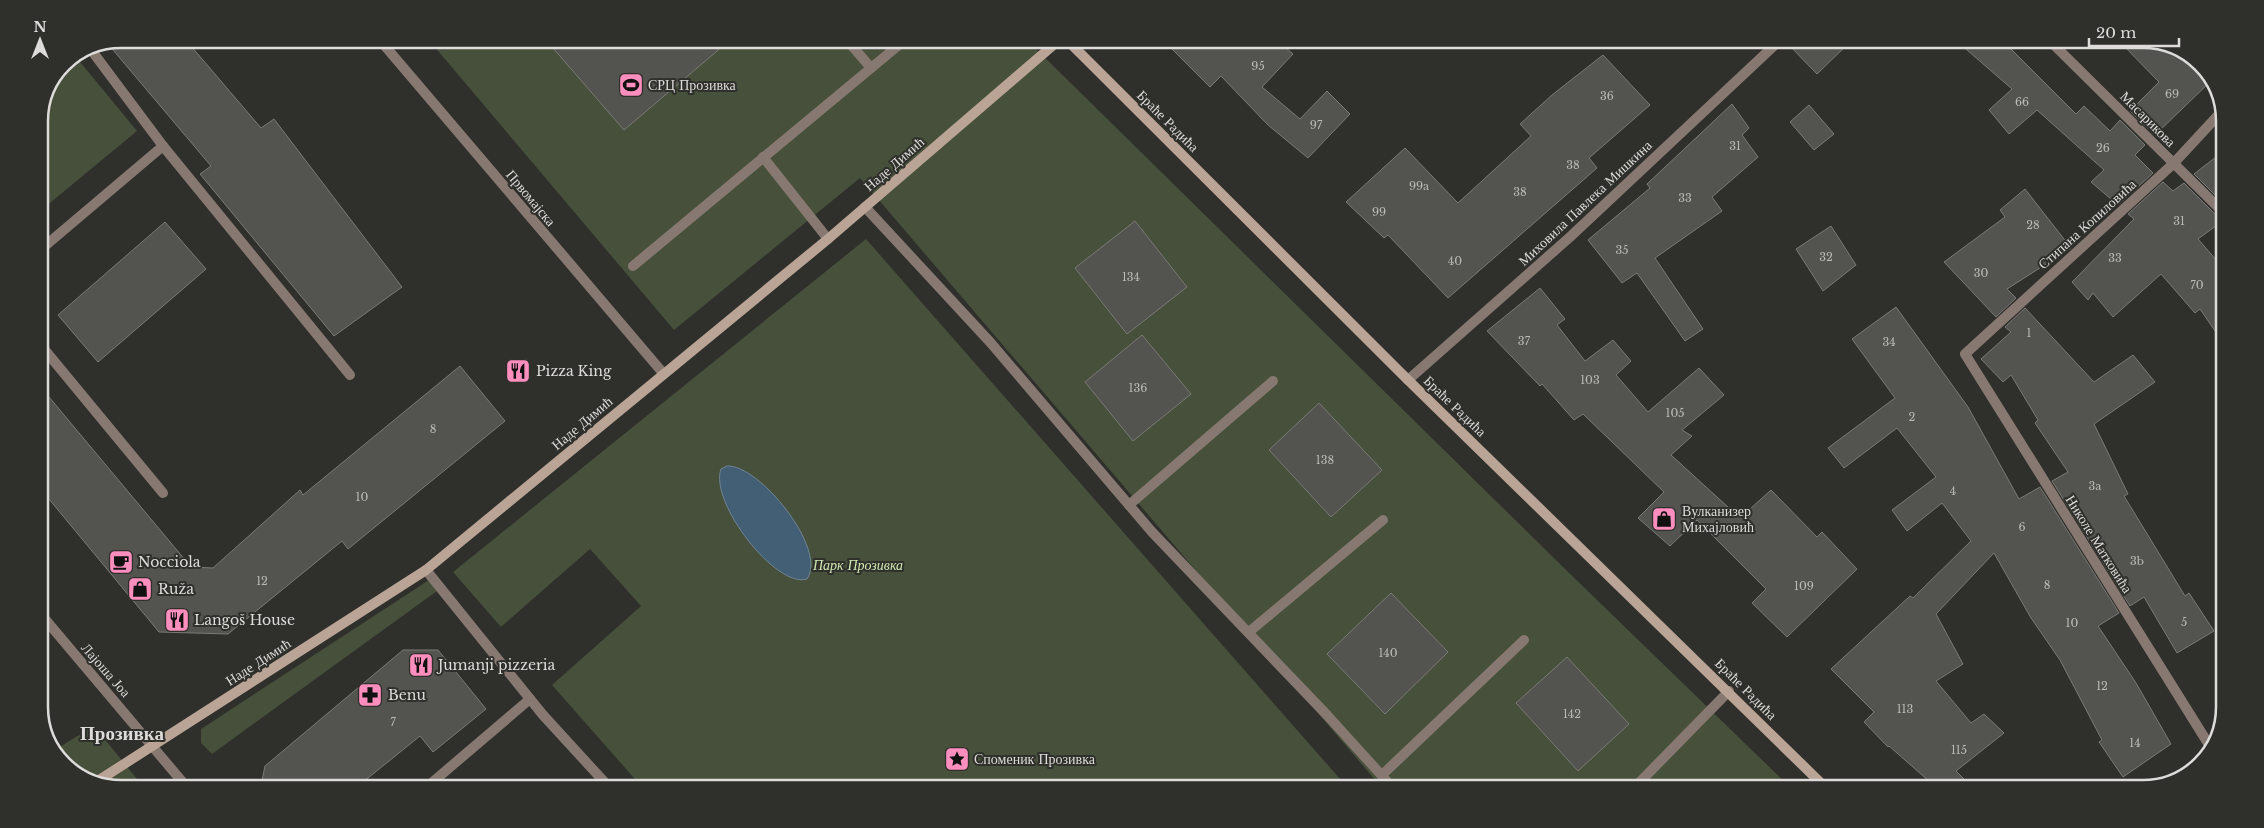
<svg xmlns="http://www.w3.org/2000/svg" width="2264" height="828" font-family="'Libre Baskerville',serif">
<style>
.green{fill:#46503a}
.water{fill:#435f75;stroke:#718493}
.building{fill:#53534f;stroke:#7b7a76}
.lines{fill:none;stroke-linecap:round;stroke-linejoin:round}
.lane{stroke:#877971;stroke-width:10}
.street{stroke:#877971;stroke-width:10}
.secondary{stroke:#baa496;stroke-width:10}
.labels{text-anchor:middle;stroke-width:4;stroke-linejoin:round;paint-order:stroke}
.number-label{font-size:11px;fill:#babab7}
.poi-label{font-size:14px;fill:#dddcda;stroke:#2f2f2b;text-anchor:start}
.street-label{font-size:14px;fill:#dddcda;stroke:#2f2f2b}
.park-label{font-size:14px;font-style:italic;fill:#cfe8b1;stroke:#2f2f2b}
.district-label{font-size:19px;font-weight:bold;fill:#dddcda;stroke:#2f2f2b}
.rim{fill:none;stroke:#dddcda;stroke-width:2.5}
</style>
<rect width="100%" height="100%" fill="#2f2f2b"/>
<g class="green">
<path d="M428,39l600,2 533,524 231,224 -410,-1 -522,-610 -186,152z"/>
<path d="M76,57l61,74 -98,81v-96l24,-53z"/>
<path d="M866,239l482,549 -707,-2 -89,-101 89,-79 -51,-57 -89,78 -48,-55z"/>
<path d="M429,580l8,11 -225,163 -11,-11v-14z"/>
<path d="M94,726l48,59h-47l-39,-28 -3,-6z"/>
</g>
<path class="water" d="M727,466c32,-2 101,83 80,113 -31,10 -98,-77 -86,-110z"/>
<g class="building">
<path d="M121,39h64l76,89 13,-9 128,168 -68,49 -134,-162 11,-8 -103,-122z"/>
<path d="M546,40h184l-106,90z"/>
<path d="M1164,41h114l15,13 -31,33 38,32 27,-28 23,23 -42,44 -40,-33 -47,-49 -11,11z"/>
<path d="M1786,42h64l-33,32z"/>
<path d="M1959,43h46l71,71 8,-8 26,25 10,-11 25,25 -10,10 18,18 -35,32 -27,-23 13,-12 -67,-60 -28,24 -20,-24 23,-21z"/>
<path d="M2121,43h48l39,28 4,9 -57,55 -25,-24 29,-29z"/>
<path d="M1603,55l47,50 -61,53 8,10 -149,130 -60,-63 -4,3 -38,-36 59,-54 53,55 73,-67 -11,-12 32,-29z"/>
<path d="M1732,104l17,24 -7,7 16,22 -46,40 10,14 -67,47 48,71 -18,12 -48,-68 -15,10 -34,-43 62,-52 -3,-4z"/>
<path d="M1809,105l25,29 -20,16 -24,-28z"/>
<path d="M2225,150l-1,54 -30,-30z"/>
<path d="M2163,182l10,9 11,-8 35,35 5,2 -26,19 26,30v75l-24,-35 -5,4 -34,-39 -48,43 -20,-24 -5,7 -16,-18 62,-63 -6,-5z"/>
<path d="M2025,189l46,59 -64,41 9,9 -20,19 -52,-55 61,-45 -5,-7z"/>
<path d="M1135,221l52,66 -60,47 -52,-66z"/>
<path d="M165,222l41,47 -108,93 -40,-47z"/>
<path d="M1831,226l25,39 -33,26 -27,-42z"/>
<path d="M1540,288l25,31 -8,6 28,36 28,-21 18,21 -15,14 32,37 51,-44 25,27 -42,35 10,6 -21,19 69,63 31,-28 46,47 5,-5 35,37 -70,68 -35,-34 14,-14 -69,-69 -27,26 -32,-28 26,-26 -81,-78 -9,6 -32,-36 -2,2 -53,-55z"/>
<path d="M1896,307l72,100 51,92 21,-12 79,126 -21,13 38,57 35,61 -48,33 -24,-35 3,-2 -42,-80 -29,-42 -37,-65 -58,61 27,50 -27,17 35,42 13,-9 20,19 -48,38 18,18h-36l-49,-43 -1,1 -24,-25 10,-10 -43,-43 79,-73 3,2 58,-57 -29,-38 -35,28 -15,-21 44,-33 -39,-49 -53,40 -16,-20 67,-50 -43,-59z"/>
<path d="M2025,308l69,74 39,-27 22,27 -61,42 34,70 -4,2 61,100 4,-3 25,38 -37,22 -33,-56 -14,9 -78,-125 16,-9 -33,-49 3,-3 -27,-45 -8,7 -22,-23 30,-27 -6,-5z"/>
<path d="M1142,335l49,59 -58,47 -48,-59z"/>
<path d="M460,366l45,55 -157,128 -6,-8 -114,93 -69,-2 -120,-145v-102l152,182 22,1 87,-78 3,5z"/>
<path d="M1319,403l63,67 -51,47 -62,-67z"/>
<path d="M1391,593l57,59 -63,62 -58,-60z"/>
<path d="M403,650h35l48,59 -53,43 -13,-16 -62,50 -97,-1 4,-19z"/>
<path d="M1567,657l62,67 -51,47 -62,-68z"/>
</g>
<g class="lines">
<g class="lane">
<path d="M847,40l24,28"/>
<path d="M163,146l187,229"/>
<path d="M763,157l65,82"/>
<path d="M865,207l125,135 162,190 175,183 66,73"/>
<path d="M39,251l124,-105 -71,-95"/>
<path d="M633,266l267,-222"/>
<path d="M39,343l124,150"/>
<path d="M1129,505l144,-124"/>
<path d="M426,570l117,145 65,71"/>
<path d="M1249,632l134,-112"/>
<path d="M1382,775l142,-135"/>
<path d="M428,786l102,-87"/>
<path d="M1634,788l95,-97"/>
</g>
<g class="street">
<path d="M379,39l284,334"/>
<path d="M2052,43l172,170"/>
<path d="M1408,380l162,-143 208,-195"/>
<path d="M39,612l146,173"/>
<path d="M2211,748l-246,-394 208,-190 50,-54"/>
</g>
<g class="secondary">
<path d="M1068,41l340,339 419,409"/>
<path d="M93,784l333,-214 402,-331 230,-198"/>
</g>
</g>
<defs>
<symbol id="stadium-square" viewBox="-11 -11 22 22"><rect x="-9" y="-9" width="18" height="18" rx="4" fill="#fe8ebe" stroke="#2f2f2b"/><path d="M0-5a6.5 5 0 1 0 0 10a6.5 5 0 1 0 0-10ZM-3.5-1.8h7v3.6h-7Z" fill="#111"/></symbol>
<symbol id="restaurant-square" viewBox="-11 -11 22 22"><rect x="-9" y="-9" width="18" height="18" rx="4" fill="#fe8ebe" stroke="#2f2f2b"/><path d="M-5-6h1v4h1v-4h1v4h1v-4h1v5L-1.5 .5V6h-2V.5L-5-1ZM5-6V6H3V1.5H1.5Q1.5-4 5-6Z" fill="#111"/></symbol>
<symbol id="shop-square" viewBox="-11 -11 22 22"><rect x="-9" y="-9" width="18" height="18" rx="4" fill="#fe8ebe" stroke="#2f2f2b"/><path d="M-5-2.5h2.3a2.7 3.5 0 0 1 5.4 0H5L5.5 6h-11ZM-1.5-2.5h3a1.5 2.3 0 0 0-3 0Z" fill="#111"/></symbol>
<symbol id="cafe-square" viewBox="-11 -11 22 22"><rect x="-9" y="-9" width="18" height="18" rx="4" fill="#fe8ebe" stroke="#2f2f2b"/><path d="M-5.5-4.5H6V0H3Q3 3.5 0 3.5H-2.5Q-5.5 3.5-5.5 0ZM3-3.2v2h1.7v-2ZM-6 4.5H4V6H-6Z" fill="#111"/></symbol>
<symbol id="pharmacy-square" viewBox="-11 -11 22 22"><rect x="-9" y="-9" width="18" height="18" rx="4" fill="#fe8ebe" stroke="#2f2f2b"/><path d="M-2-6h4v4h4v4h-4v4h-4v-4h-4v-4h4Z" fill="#111"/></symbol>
<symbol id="sight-square" viewBox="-11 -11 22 22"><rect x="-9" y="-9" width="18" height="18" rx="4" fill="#fe8ebe" stroke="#2f2f2b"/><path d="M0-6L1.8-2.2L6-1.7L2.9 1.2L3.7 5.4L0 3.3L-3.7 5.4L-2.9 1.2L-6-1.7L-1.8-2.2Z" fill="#111"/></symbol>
</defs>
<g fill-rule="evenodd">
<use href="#stadium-square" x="617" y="71" width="28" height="28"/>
<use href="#restaurant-square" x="504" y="357" width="28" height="28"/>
<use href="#shop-square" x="1650" y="505" width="28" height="28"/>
<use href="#cafe-square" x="107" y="548" width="28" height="28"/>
<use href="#shop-square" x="126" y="575" width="28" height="28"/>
<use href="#restaurant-square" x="163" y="606" width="28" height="28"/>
<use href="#restaurant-square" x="407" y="651" width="28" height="28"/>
<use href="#pharmacy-square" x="356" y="681" width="28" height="28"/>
<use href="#sight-square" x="943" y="745" width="28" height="28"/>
</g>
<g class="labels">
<g class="number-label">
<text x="1258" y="70">95</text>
<text x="2172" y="98">69</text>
<text x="1607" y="100">36</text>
<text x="2022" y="106">66</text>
<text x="1316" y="129">97</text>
<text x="1735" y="150">31</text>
<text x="2103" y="152">26</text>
<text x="1573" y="169">38</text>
<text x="1419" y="190">99a</text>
<text x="1520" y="196">38</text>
<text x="1685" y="202">33</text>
<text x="1379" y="216">99</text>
<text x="2179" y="225">31</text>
<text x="2033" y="229">28</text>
<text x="1622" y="254">35</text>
<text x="1826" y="261">32</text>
<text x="2115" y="262">33</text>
<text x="1455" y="265">40</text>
<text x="1981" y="277">30</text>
<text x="1131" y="281">134</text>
<text x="2197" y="289">70</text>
<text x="2029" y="337">1</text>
<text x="1524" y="345">37</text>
<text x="1889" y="346">34</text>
<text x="1590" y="384">103</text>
<text x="1138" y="392">136</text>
<text x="1675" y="417">105</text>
<text x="1912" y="421">2</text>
<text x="433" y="433">8</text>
<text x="1325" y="464">138</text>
<text x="2095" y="490">3a</text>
<text x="1953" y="495">4</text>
<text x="362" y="501">10</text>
<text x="2022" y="531">6</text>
<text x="2137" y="565">3b</text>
<text x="262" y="585">12</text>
<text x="2047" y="589">8</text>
<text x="1804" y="590">109</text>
<text x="2184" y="626">5</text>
<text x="2072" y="627">10</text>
<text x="1388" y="657">140</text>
<text x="2102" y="690">12</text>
<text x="1905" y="713">113</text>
<text x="1572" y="718">142</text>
<text x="393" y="726">7</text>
<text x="2135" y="747">14</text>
<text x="1959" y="754">115</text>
</g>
<g class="poi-label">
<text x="648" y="90">СРЦ Прозивка</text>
<text x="536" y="376">Pizza King</text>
<text x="1682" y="516">Вулканизер<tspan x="1682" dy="16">Михајловић</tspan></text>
<text x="138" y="567">Nocciola</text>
<text x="158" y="594">Ruža</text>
<text x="194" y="625">Langoš House</text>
<text x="438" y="670">Jumanji pizzeria</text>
<text x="388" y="700">Benu</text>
<text x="974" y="764">Споменик Прозивка</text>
</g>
<g class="street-label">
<text transform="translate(2148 119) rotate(45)" y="5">Масарикова</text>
<text transform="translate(1168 121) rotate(45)" y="5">Браће Радића</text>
<text transform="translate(894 164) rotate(-41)" y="5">Наде Димић</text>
<text transform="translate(531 198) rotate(50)" y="5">Првомајска</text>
<text transform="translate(1585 203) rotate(-43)" y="5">Миховила Павлека Мишкина</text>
<text transform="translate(2087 224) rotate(-42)" y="5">Стипана Копиловића</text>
<text transform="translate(1455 406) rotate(44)" y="5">Браће Радића</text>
<text transform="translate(582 423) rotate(-40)" y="5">Наде Димић</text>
<text transform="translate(2099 544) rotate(58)" y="5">Николе Матковића</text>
<text transform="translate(258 662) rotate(-33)" y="5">Наде Димић</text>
<text transform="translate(106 670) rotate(49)" y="5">Лајоша Јоа</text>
<text transform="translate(1746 689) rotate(45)" y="5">Браће Радића</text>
</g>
<g class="park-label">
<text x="858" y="570">Парк Прозивка</text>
</g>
<g class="district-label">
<text x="122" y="740">Прозивка</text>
</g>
</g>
<path d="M0 0H2264V828H0ZM121 48H2143A73 73 0 0 1 2216 121V707A73 73 0 0 1 2143 780H121A73 73 0 0 1 48 707V121A73 73 0 0 1 121 48Z" fill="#2f2f2b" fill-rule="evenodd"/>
<path class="rim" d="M121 48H2143A73 73 0 0 1 2216 121V707A73 73 0 0 1 2143 780H121A73 73 0 0 1 48 707V121A73 73 0 0 1 121 48Z"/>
<g transform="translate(40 40)" stroke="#2f2f2b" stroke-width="4" paint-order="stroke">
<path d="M0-4L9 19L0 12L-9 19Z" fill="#dddcda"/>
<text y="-8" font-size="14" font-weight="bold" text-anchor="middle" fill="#dddcda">N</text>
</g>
<path d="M2089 38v8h90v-8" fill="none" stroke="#dddcda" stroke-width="2.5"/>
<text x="2096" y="38" font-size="15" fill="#dddcda" stroke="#2f2f2b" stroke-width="4" paint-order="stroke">20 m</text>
</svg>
